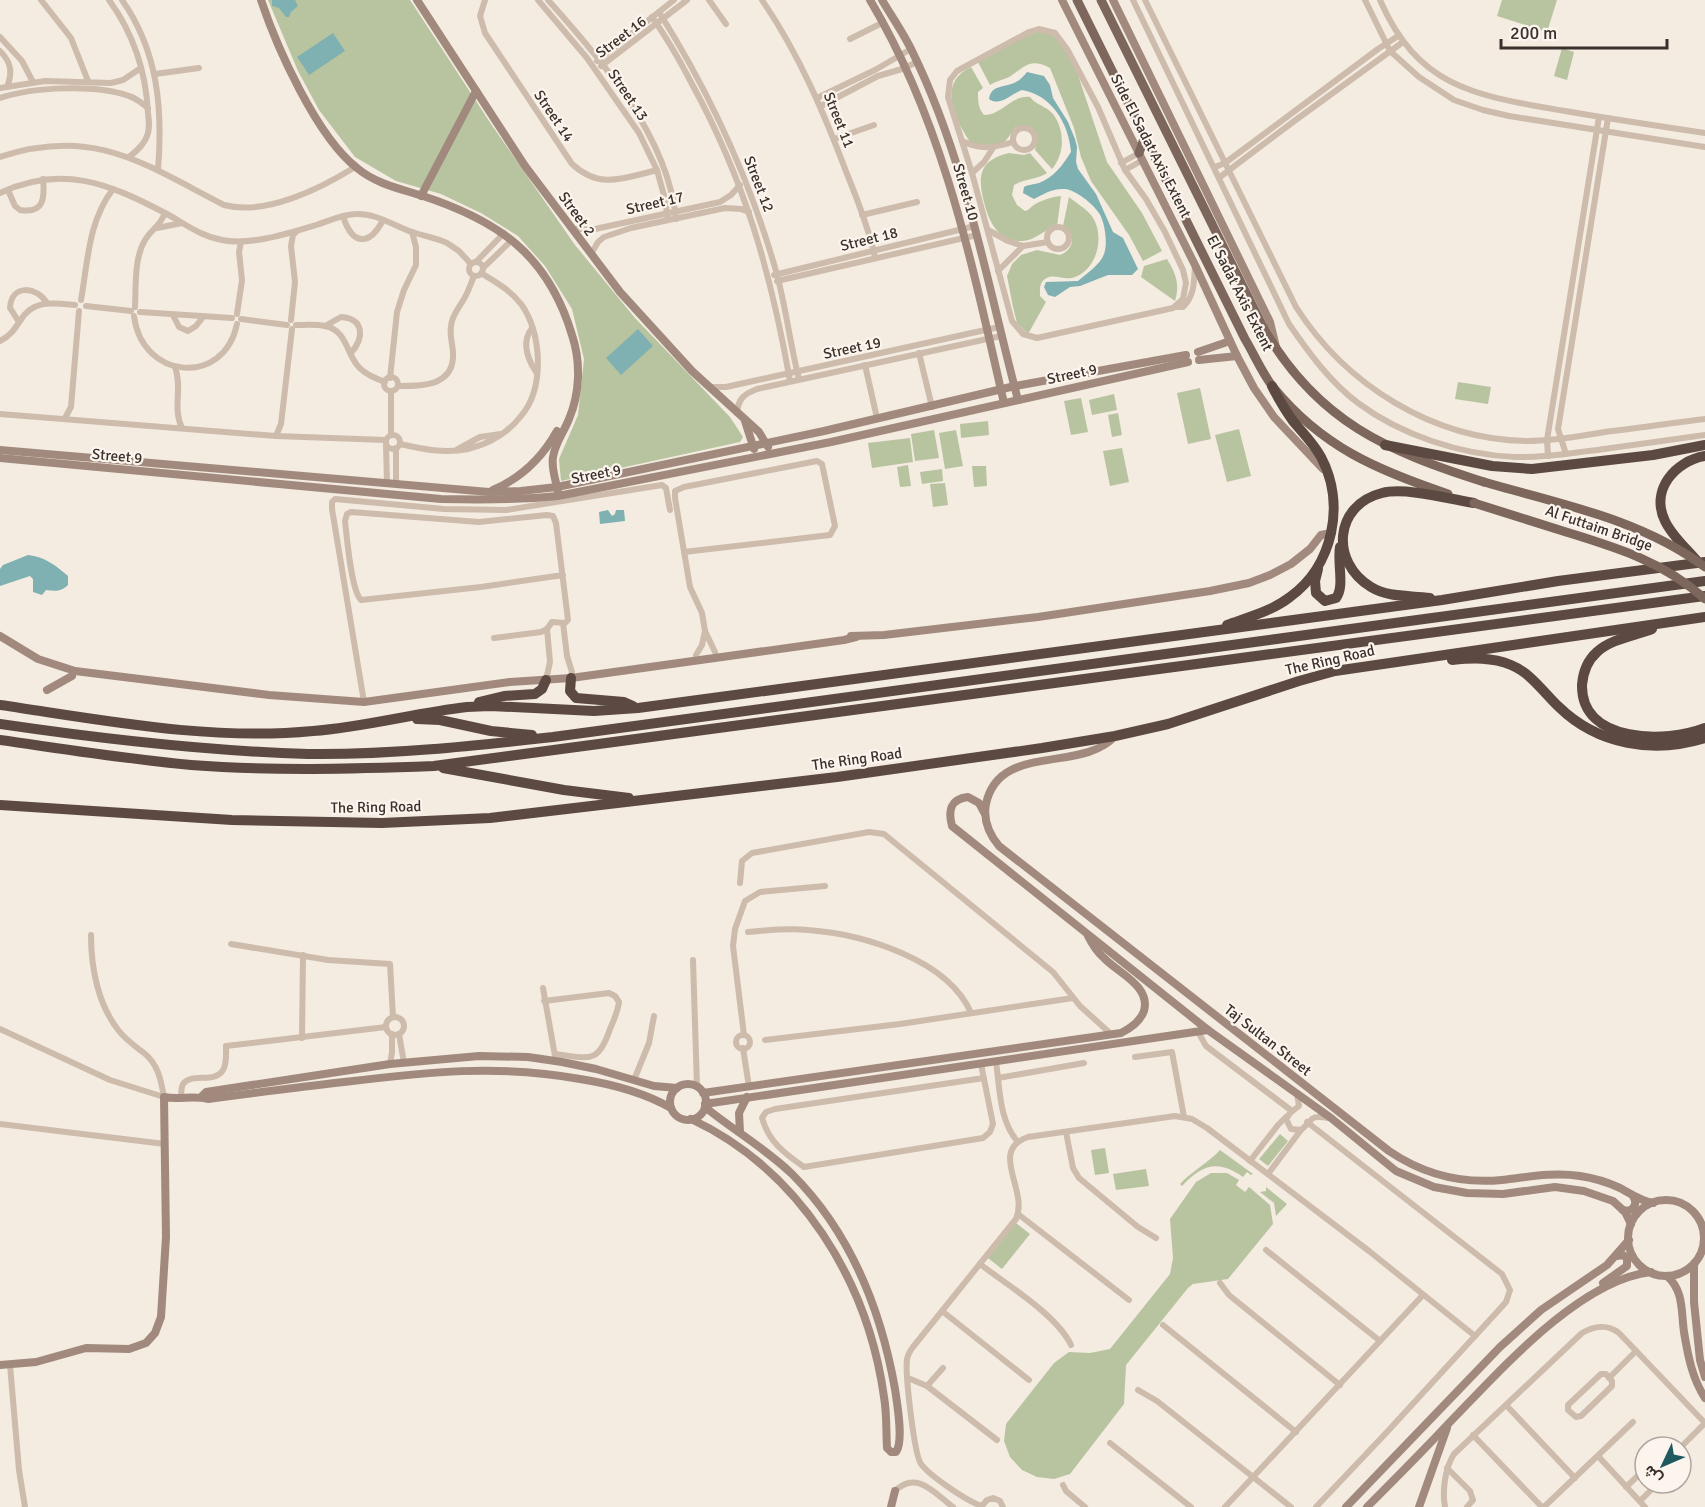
<svg xmlns="http://www.w3.org/2000/svg" width="1705" height="1507" font-family="Signika,Vazirmatn,sans-serif">
<style>
.green{fill:#b8c4a0}
.water{fill:#7fb0b2}
.lines{fill:none;stroke-linecap:round;stroke-linejoin:round}
.street{stroke:#cdbbac;stroke-width:6}
.secondary{stroke:#a18a7d;stroke-width:8}
.primary{stroke:#7d675c;stroke-width:9}
.highway{stroke:#5c4a42;stroke-width:10}
.primary-bridge{stroke:#7d675c;stroke-width:9}
.labels{text-anchor:middle;stroke-width:4.5;stroke-linejoin:round;paint-order:stroke}
.street-label{font-size:15px;fill:#3b302b;stroke:#fbf5ee}
</style>
<rect width="100%" height="100%" fill="#f4ebe1"/>
<g class="green">
<path d="M268,0h142l81,124 84,121 60,73 95,99 13,20 -3,5 -179,39 -2,-22 19,-44 6,-56 -12,-50 -27,-43 -27,-30 -37,-23 -40,-19 -45,-13 -41,-24 -36,-47 -21,-39z"/>
<path d="M1502,0h55l-10,32 -50,-16z"/>
<path d="M1040,31l15,5 20,30 32,96 35,51 20,38 -19,10 -14,-26 -38,-54 -10,-24 -7,-29 -24,-60c-21,-11 -25,-1 -41,9 -6,3 -13,4 -19,8l-12,-23 48,-26z"/>
<path d="M1562,48l12,4 -7,28 -13,-4z"/>
<path d="M971,67l12,21 -5,4c0,9 0,16 6,23 18,0 27,-20 46,-18 6,8 16,9 23,17 12,16 12,40 -1,55l-17,-19 2,-11 -6,-12h-15l-12,16 -18,3 -16,-4c-16,-24 -33,-59 1,-75z"/>
<path d="M1009,153l15,2 6,-2 17,20c-11,7 -23,6 -33,12l-2,10 5,10 8,6 3,-1c7,-8 22,-13 33,-14l-4,30c-12,3 -21,14 -34,15 -25,1 -34,-19 -39,-39 -7,-27 -4,-42 25,-49z"/>
<path d="M1069,197c7,6 16,11 22,18 15,19 7,56 -19,63 -9,2 -19,-5 -27,1 -6,4 -5,11 -5,17l6,6 -18,32 -11,-11 -4,-16 -6,-31 5,-12 9,-9 16,-5 23,5c15,-6 16,-22 3,-29z"/>
<path d="M1167,259c9,15 13,25 8,42l-34,-24 3,-11z"/>
<path d="M1458,382l33,5 -3,17 -33,-5z"/>
<path d="M1200,388l11,51 -23,5 -11,-51z"/>
<path d="M1114,394l3,16 -25,5 -3,-15z"/>
<path d="M1081,398l7,34 -17,3 -7,-34z"/>
<path d="M1118,413l4,22 -10,2 -4,-22z"/>
<path d="M988,421l1,14 -28,3 -1,-14z"/>
<path d="M1239,429l12,47 -24,6 -12,-47z"/>
<path d="M934,430l5,28 -24,3 -4,-27z"/>
<path d="M956,430l7,36 -18,3 -6,-36z"/>
<path d="M910,438l3,24 -41,6 -4,-25z"/>
<path d="M1122,448l7,34 -19,4 -7,-35z"/>
<path d="M908,465l3,21 -11,1 -3,-20z"/>
<path d="M986,466l1,20 -13,1 -2,-21z"/>
<path d="M942,469l1,12 -21,3 -2,-12z"/>
<path d="M945,483l3,22 -15,2 -3,-23z"/>
<path d="M1280,1134l8,7 -20,25 -9,-7z"/>
<path d="M1105,1148l4,25 -14,2 -4,-25z"/>
<path d="M1220,1150l33,24 -2,1 -4,-3 -4,5c-26,-18 -41,-12 -61,9l-2,-2c12,-13 28,-21 40,-34z"/>
<path d="M1146,1169l3,17 -33,4 -3,-16z"/>
<path d="M1211,1173h16l12,7 -3,5 9,7 4,-5 21,18 3,19 -45,55 -35,5 -5,4 -62,77 -2,39 -54,70 -16,5 -17,-2 -15,-7 -12,-13 -6,-16 2,-17 48,-61 15,-11 21,1 20,-4 60,-75 3,-16 -3,-39 26,-37z"/>
<path d="M1266,1187l21,17 -11,12 -2,-13 -14,-11 6,-1z"/>
<path d="M1016,1223l14,11 -28,35 -14,-11z"/>
</g>
<g class="water">
<path d="M272,0h23l3,6 -7,6 -2,5h-3l-7,-9 -7,-2z"/>
<path d="M333,33l12,18 -36,24 -12,-18z"/>
<path d="M1027,72l17,4 6,9 3,13 15,24 7,17 2,8 -1,15 2,7 18,25 17,38 10,6 15,31 -6,6h-24l-28,11 -10,1 -15,10 -7,-2 -4,-8 2,-5 32,-1c8,-7 23,-17 26,-27 4,-10 1,-32 -5,-41 -6,-9 -23,-23 -34,-24 -13,-1 -21,5 -31,10l-11,-6 1,-6c5,-3 9,-2 15,-4 15,-6 23,-17 32,-31 -2,-28 -19,-57 -49,-62 -11,4 -22,17 -33,9 2,-15 17,-11 27,-17 4,-2 8,-6 11,-10z"/>
<path d="M638,329l15,17 -32,29 -15,-17z"/>
<path d="M608,510l4,6 3,-2 1,-4h8l1,11 -25,3 -1,-12z"/>
<path d="M28,555c17,2 27,10 40,21v9c-7,7 -13,6 -22,5l-4,5 -9,-3v-13l-3,-3 -30,10v-17l3,-4z"/>
</g>
<g class="lines">
<g class="street">
<path d="M41,0l30,38 17,43"/>
<path d="M109,0c24,33 37,72 39,113 1,8 2,16 -1,23 -3,9 -10,15 -18,21"/>
<path d="M122,0c36,51 41,109 36,170"/>
<path d="M485,0l-5,16 5,17 87,131c28,26 52,14 85,6"/>
<path d="M538,0l49,58 52,75 18,37 8,29 3,21"/>
<path d="M548,0c53,59 120,136 128,219"/>
<path d="M709,0l17,24"/>
<path d="M762,0c37,54 62,113 85,174 11,27 22,55 28,83"/>
<path d="M1133,0l156,324c20,29 41,58 69,79 43,32 103,52 157,54 27,1 55,-4 82,-7 36,-5 72,-10 108,-15"/>
<path d="M1145,0l151,307c50,78 137,133 232,134 26,0 52,-5 77,-9 34,-4 67,-9 100,-13"/>
<path d="M1365,0l25,51 29,26 35,23 29,10 26,6 196,31"/>
<path d="M1380,0c39,90 99,96 185,111 46,8 93,15 140,22"/>
<path d="M659,12c51,81 91,168 117,259 10,36 14,73 23,108"/>
<path d="M652,17c15,21 28,44 40,67 53,97 79,189 98,297"/>
<path d="M1039,29l16,4 12,16 31,58 27,63 21,29 19,33 18,38 3,13 -3,16 -10,9 -136,30 -14,-4 -11,-13 -40,-148 -24,-76 2,-17 7,-9 72,-39z"/>
<path d="M0,37l22,24 11,21"/>
<path d="M850,39l32,-16"/>
<path d="M0,51c11,11 13,21 7,36"/>
<path d="M597,61l77,-61"/>
<path d="M601,66l86,-66"/>
<path d="M155,74l44,-6"/>
<path d="M0,88l45,-7 66,2 12,-3 18,-12"/>
<path d="M0,98c33,-11 96,-14 129,-2 7,2 13,7 19,12"/>
<path d="M817,98l58,-28 36,-21"/>
<path d="M821,106l57,-30 24,-7 15,-7"/>
<circle cx="1024" cy="139" r="11"/>
<path d="M834,139l40,-14"/>
<path d="M962,141c19,9 32,7 51,1"/>
<path d="M0,157c94,-31 144,7 224,48 41,11 96,-16 131,-38"/>
<path d="M1121,163l18,-10"/>
<path d="M1215,167l10,-4 153,-114 20,-13"/>
<path d="M1125,170l18,-10"/>
<path d="M972,173l12,-11 9,-14"/>
<path d="M1220,177l77,-58 106,-77"/>
<path d="M8,190l7,16 5,4c24,4 25,-12 23,-31"/>
<path d="M0,193c61,-29 108,-10 165,20 19,10 35,23 57,27 27,6 68,-7 94,-15 13,-4 27,-11 40,-11 20,-1 38,12 56,18 12,4 24,6 35,11l12,8 12,13"/>
<path d="M862,215l55,-13"/>
<path d="M343,216c9,29 26,31 40,4"/>
<circle cx="1058" cy="238" r="11"/>
<path d="M157,228l25,-5"/>
<path d="M573,229h22l125,-27 11,-7 9,-10"/>
<path d="M988,230l20,11 15,5 25,-4"/>
<path d="M591,254l7,-12 6,-5 27,-9 94,-20 16,1 8,3"/>
<path d="M476,262l28,-29"/>
<circle cx="476" cy="269" r="7"/>
<path d="M483,268l29,-28"/>
<path d="M998,271l25,-25"/>
<path d="M774,275l201,-49"/>
<path d="M777,281l200,-46"/>
<path d="M81,300c7,-39 7,-78 32,-111"/>
<path d="M86,306l45,5"/>
<path d="M135,307c1,-21 -1,-49 10,-67 7,-12 14,-12 20,-27"/>
<path d="M1177,307h6c12,-11 11,-27 12,-42"/>
<path d="M140,312l92,6"/>
<path d="M237,314l5,-34 -3,-28 2,-10"/>
<path d="M173,315l6,12 9,4 8,-5 7,-9"/>
<path d="M134,316c8,64 90,71 103,8"/>
<path d="M241,319l46,6"/>
<path d="M291,320l4,-38 -4,-36 2,-11 4,-4"/>
<path d="M19,322l-9,-14c1,-24 27,-22 37,-5"/>
<path d="M296,325c9,0 20,-1 29,1 21,4 21,25 32,39 7,9 18,13 28,17"/>
<path d="M325,326l16,-9c24,2 23,21 10,36"/>
<path d="M532,328c-11,14 -5,30 4,44"/>
<path d="M0,341c10,-5 14,-11 20,-20 13,-22 33,-18 55,-16"/>
<path d="M919,353l13,54"/>
<path d="M865,365l12,53"/>
<path d="M175,367c8,21 -3,41 7,61"/>
<circle cx="391" cy="384" r="7"/>
<path d="M390,378l7,-66 7,-22 12,-25v-18l-4,-15"/>
<path d="M398,386c21,0 53,1 55,-28 1,-11 -4,-22 -2,-32 1,-12 9,-19 14,-29 4,-7 6,-14 9,-21"/>
<path d="M709,387h17l273,-60"/>
<path d="M737,413c1,-14 7,-19 20,-24l244,-53"/>
<path d="M0,414l276,22 110,4"/>
<path d="M65,418l6,-11 8,-96"/>
<path d="M391,435v-44"/>
<circle cx="393" cy="442" r="7"/>
<path d="M276,436l5,-12 11,-95"/>
<path d="M400,444c22,5 45,10 68,5 21,-5 40,-16 53,-33 24,-28 21,-84 0,-112 -11,-14 -25,-22 -40,-31"/>
<path d="M386,445l1,38"/>
<path d="M396,448v35"/>
<path d="M458,449l22,-12 21,-3"/>
<path d="M1566,454l-8,-25 50,-311"/>
<path d="M1548,456l-1,-16 52,-323"/>
<path d="M684,552l146,-17 5,-9 -13,-62 -5,-3 -133,26 -9,4v7l15,89 12,26 3,18 10,21"/>
<path d="M563,623l4,33 5,16 -1,6"/>
<path d="M494,638l47,-6 6,-3 5,-7 13,1 3,-3 -12,-97 -3,-7 -6,-1 -68,7 -128,-10 -4,2 -2,7c2,17 6,69 16,79l120,-13 82,-12"/>
<path d="M696,655l6,-10 3,-14"/>
<path d="M546,680l4,-18 -3,-33"/>
<path d="M364,702l-32,-193v-7l3,-3 109,10 62,1 156,-25 4,3 4,22"/>
<path d="M740,883l2,-22 10,-8 117,-21 15,2 169,138 27,34 31,28"/>
<path d="M748,932c20,-2 40,-4 60,-2 54,4 140,29 163,83"/>
<path d="M231,944l97,16 62,4 3,53"/>
<path d="M693,960l4,127"/>
<path d="M543,988l12,68"/>
<path d="M544,1001l65,-8 6,3 4,6c-1,9 -5,18 -9,27 -12,36 -21,29 -55,25"/>
<circle cx="395" cy="1026" r="9"/>
<path d="M0,1029l110,51 54,17c-3,-17 -6,-33 -20,-44 -9,-7 -18,-13 -25,-22 -21,-26 -28,-63 -28,-96"/>
<path d="M1198,1032l8,14 86,65"/>
<path d="M399,1034l5,29"/>
<path d="M744,1035l-11,-89 2,-17 10,-28 15,-9 65,-6"/>
<circle cx="743" cy="1042" r="7"/>
<path d="M302,1038l1,-83"/>
<path d="M765,1040l135,-16 173,-26"/>
<path d="M743,1048l6,39"/>
<path d="M1135,1057l37,-5 12,65"/>
<path d="M996,1062c4,27 3,59 22,80"/>
<path d="M390,1064l2,-12v-18"/>
<path d="M981,1064l12,60 -3,8 -7,6 -179,29c-20,-14 -35,-25 -42,-49l4,-6 9,-3 209,-31"/>
<path d="M998,1078l86,-15"/>
<path d="M634,1080l15,-37 5,-27"/>
<path d="M1297,1094l2,12 -9,7 -4,6 5,10 10,1c14,-11 6,-15 28,-12"/>
<path d="M181,1099c0,-5 0,-11 2,-15 8,-12 32,0 40,-14 4,-6 3,-16 3,-24l160,-19"/>
<path d="M1307,1122l195,152 8,16 -4,12 -9,10 -110,120 -71,75"/>
<path d="M0,1124l165,20"/>
<path d="M1066,1132l7,36 6,10 59,49 18,11"/>
<path d="M1250,1161l28,-36 8,-8"/>
<path d="M1268,1174l33,-44"/>
<path d="M1018,1214l111,86"/>
<path d="M1266,1250l114,91"/>
<path d="M980,1264c27,21 77,51 91,81"/>
<path d="M1220,1283l9,12 111,90"/>
<path d="M942,1311l87,69"/>
<path d="M1163,1325l133,107"/>
<path d="M10,1365l9,105 6,37"/>
<path d="M1601,1374h5l6,7v5l-31,30 -5,1 -8,-7v-5z"/>
<path d="M908,1378l19,8 70,54"/>
<path d="M1609,1378l27,-27"/>
<path d="M927,1386l16,-18"/>
<path d="M1138,1390l19,11 134,106"/>
<path d="M1506,1405l69,73"/>
<path d="M1473,1435l69,72"/>
<path d="M1110,1443l81,64"/>
<path d="M1668,1447h6"/>
<path d="M1681,1455v4"/>
<path d="M1598,1456l47,51"/>
<path d="M1447,1468l23,23 3,9 -6,7"/>
<path d="M1063,1485l3,6 19,16"/>
<path d="M1626,1487l19,-18"/>
<path d="M895,1491c22,-21 39,2 58,16"/>
<path d="M1640,1501l18,-18"/>
<path d="M982,1506c-14,-4 -52,-30 -61,-42 -7,-10 -16,-91 -14,-105 1,-5 3,-8 6,-12l103,-128c13,-29 -28,-68 12,-82l147,-21 17,3 15,9 162,123 106,85"/>
<path d="M981,1507l6,-7 6,-2 7,3 3,6"/>
<path d="M1225,1507l198,-212"/>
<path d="M1445,1507c-3,-16 0,-39 9,-53l128,-121c12,-7 26,-9 37,0l86,90 -24,24"/>
<path d="M1544,1507l89,-85"/>
</g>
<g class="secondary">
<path d="M261,0c16,48 56,137 96,168 19,16 44,21 66,28 76,25 125,59 149,139 9,27 8,58 -3,84 -5,13 -14,24 -16,38 -2,12 3,23 5,35"/>
<path d="M417,0l108,166 95,126 72,79 67,61 9,15"/>
<path d="M870,0c74,124 102,264 134,403"/>
<path d="M882,0c10,17 22,34 30,51 54,110 75,232 106,349"/>
<path d="M1062,0l133,265 42,91 17,32 20,29 49,52"/>
<path d="M1113,0l157,322 6,25"/>
<path d="M421,196l55,-105"/>
<path d="M1198,352l32,-11"/>
<path d="M1199,360l38,-4"/>
<path d="M745,421l9,28"/>
<path d="M0,450l489,42 32,-1 36,-4 267,-56 191,-45 171,-31"/>
<path d="M0,458l441,41c39,1 78,1 117,-3l273,-54 357,-80"/>
<path d="M493,490c28,-12 49,-32 64,-59"/>
<path d="M0,636l38,23 37,12 194,24 95,7 146,-20 61,-4 273,-38 12,-3"/>
<path d="M851,636l33,-1 154,-18 172,-26 39,-8 21,-8 21,-11 19,-15 11,-14 10,-2"/>
<path d="M47,690l25,-14"/>
<path d="M1115,736c-32,37 -116,6 -129,68 -3,16 3,30 13,42l390,305c34,23 72,33 113,29 26,-3 52,-8 78,-4 14,2 27,6 40,12 11,6 21,13 33,15"/>
<path d="M985,814l-6,-11 -11,-6c-18,2 -20,14 -16,29l256,204 123,88 65,53 38,16 33,6 36,1 52,-7 29,4 29,10 12,11 6,12"/>
<circle cx="688" cy="1102" r="18"/>
<path d="M703,1093l418,-60c10,-5 19,-11 23,-22 7,-25 -26,-38 -40,-53 -7,-6 -12,-14 -16,-22"/>
<path d="M202,1096l4,-4 184,-28 89,-8 49,1 34,5 34,7 58,17 23,2"/>
<path d="M705,1104l503,-74"/>
<path d="M691,1119c109,51 177,162 193,278 3,17 2,34 3,51l4,4h5c8,-11 1,-49 -1,-63 -14,-79 -45,-157 -103,-215 -27,-26 -59,-44 -87,-67"/>
<path d="M740,1132l-1,-19 8,-16"/>
<circle cx="1666" cy="1238" r="38"/>
<path d="M1623,1210l5,1c8,-3 9,-9 5,-15"/>
<path d="M1694,1264v38l6,58 5,17"/>
<path d="M1667,1276c17,15 14,35 17,56 4,24 8,46 21,66"/>
<path d="M1603,1283l24,-17v-8l-4,-3 -6,1"/>
<path d="M0,1365l36,-3 50,-14 43,1 17,-6 9,-10 6,-16 5,-80 -2,-140c15,3 30,-2 44,2 45,-6 91,-12 136,-17 82,-10 154,-18 236,-3 32,5 63,13 91,29"/>
<path d="M891,1507l4,-16"/>
<path d="M1346,1507l154,-160 41,-37 66,-45 22,-25"/>
<path d="M1367,1507c28,-28 56,-56 83,-85 49,-50 129,-142 201,-150"/>
<path d="M1419,1507l28,-79"/>
</g>
<g class="primary">
<path d="M1077,0l168,339c9,15 17,34 28,48 49,60 104,83 175,107"/>
<path d="M1101,0l163,329c54,93 123,122 220,153"/>
<path d="M1139,153l6,-17"/>
</g>
<g class="highway">
<path d="M1385,445l107,21 40,3 121,-14 52,-10"/>
<path d="M1697,561c-10,-12 -25,-25 -32,-40 -15,-31 10,-60 40,-65"/>
<path d="M1318,569l-3,12 1,12 9,8 11,-3c9,-11 1,-35 4,-51"/>
<path d="M1430,598c-20,-3 -41,0 -59,-11 -41,-25 -37,-82 11,-94 23,-6 68,6 92,10"/>
<path d="M1227,625c22,-8 45,-14 63,-28 43,-31 56,-93 31,-140 -7,-13 -18,-24 -28,-36 -8,-11 -15,-23 -21,-35"/>
<path d="M1652,629c-18,7 -41,10 -55,23 -9,8 -14,20 -15,33 -1,59 85,58 123,43"/>
<path d="M1452,660c20,-2 40,-3 59,5 20,8 33,28 48,42 39,38 95,47 146,31"/>
<path d="M571,678l-1,13 6,7 48,4 9,4"/>
<path d="M479,702l25,-6 31,-2 7,-5 4,-9"/>
<path d="M0,705c103,15 208,36 313,26 52,-4 102,-18 154,-24l23,-1 104,5 44,-3 804,-108 116,-19 147,-19"/>
<path d="M417,719l23,1 51,11 41,4"/>
<path d="M0,724c102,15 205,27 308,30 81,1 164,-8 245,-17l1152,-156"/>
<path d="M0,740c64,9 127,19 191,25 80,6 162,4 243,1l1271,-170"/>
<path d="M443,768l121,22 65,8"/>
<path d="M0,805l232,15 150,3 108,-5 347,-41 205,-29 73,-12 53,-12 131,-43 36,-10 370,-54"/>
</g>
<g class="primary-bridge">
<path d="M1484,482c76,22 157,37 221,85"/>
<path d="M1474,503c31,10 61,19 92,29 52,16 98,30 139,67"/>
</g>
</g>
<g class="labels">
<g class="street-label">
<text transform="translate(621 37) rotate(-37)" y="5">Street 16</text>
<text transform="translate(628 95) rotate(56)" y="5">Street 13</text>
<text transform="translate(554 116) rotate(56)" y="5">Street 14</text>
<text transform="translate(839 120) rotate(68)" y="5">Street 11</text>
<text transform="translate(1151 146) rotate(63)" y="5">Side El Sadat Axis Extent</text>
<text transform="translate(759 184) rotate(69)" y="5">Street 12</text>
<text transform="translate(966 192) rotate(74)" y="5">Street 10</text>
<text transform="translate(655 203) rotate(-13)" y="5">Street 17</text>
<text transform="translate(577 214) rotate(54)" y="5">Street 2</text>
<text transform="translate(869 239) rotate(-14)" y="5">Street 18</text>
<text transform="translate(1240 293) rotate(63)" y="5">El Sadat Axis Extent</text>
<text transform="translate(852 348) rotate(-12)" y="5">Street 19</text>
<text transform="translate(1072 374) rotate(-12)" y="5">Street 9</text>
<text transform="translate(117 456) rotate(5)" y="5">Street 9</text>
<text transform="translate(596 474) rotate(-11)" y="5">Street 9</text>
<text transform="translate(1599 528) rotate(19)" y="5">Al Futtaim Bridge</text>
<text transform="translate(1330 660) rotate(-13)" y="5">The Ring Road</text>
<text transform="translate(857 759) rotate(-8)" y="5">The Ring Road</text>
<text transform="translate(376 807) rotate(-1)" y="5">The Ring Road</text>
<text transform="translate(1268 1040) rotate(38)" y="5">Taj Sultan Street</text>
</g>
</g>
<g transform="translate(1663 1465) rotate(226)"><circle r="28" fill="#fbf5ee" stroke="#aea6a0" stroke-width="1.5"/>
<path d="M0-4.5L10 22L0 15L-10 22Z" fill="#1f5a5e"/>
<text y="-9" font-size="16" font-weight="bold" text-anchor="middle" fill="#3b302b">ش</text>
</g>
<path d="M1501 39v9h166v-9" fill="none" stroke="#3b302b" stroke-width="3"/>
<text x="1510" y="39" font-size="18" fill="#3b302b" stroke="#fbf5ee" stroke-width="4.5" paint-order="stroke">200 m</text>
</svg>
